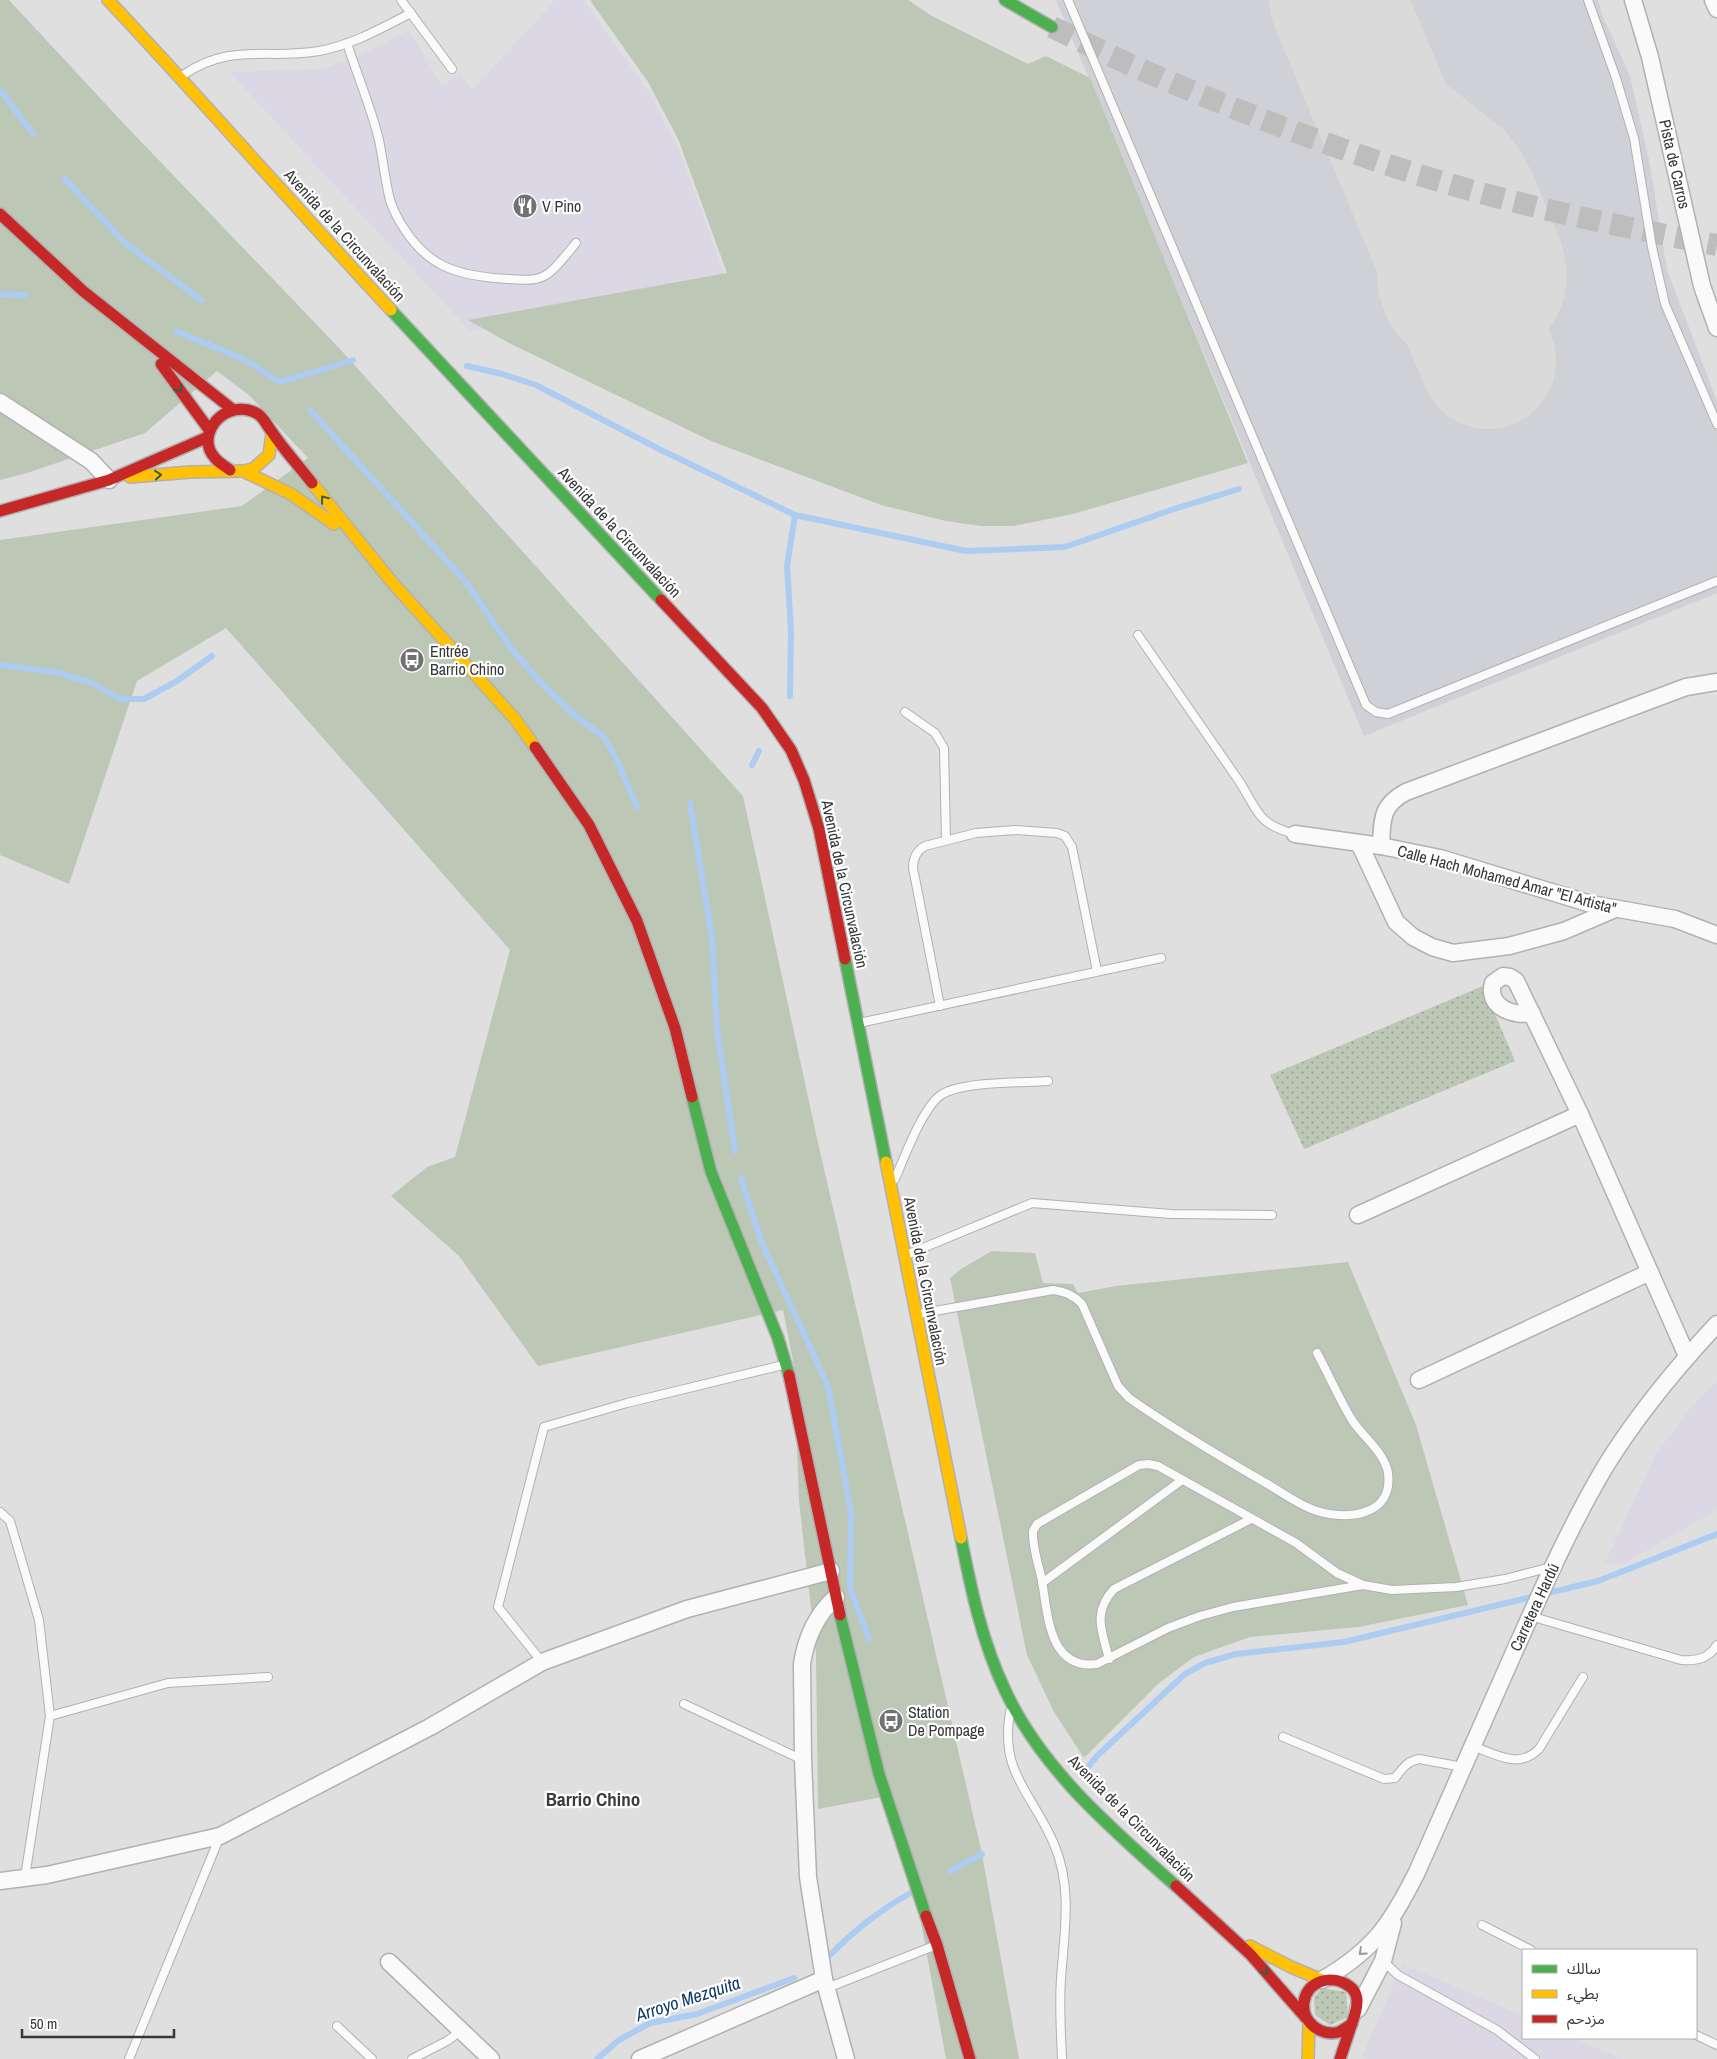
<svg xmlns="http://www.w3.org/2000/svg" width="1717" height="2059" font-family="'Archivo Narrow','Noto Sans Arabic',sans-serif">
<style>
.commercial{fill:#dbd7e4}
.built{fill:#cfd1d6}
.grass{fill:#bcc7b5}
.park{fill:url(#park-dots)}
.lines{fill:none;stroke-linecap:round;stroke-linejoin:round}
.stream{stroke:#adccf1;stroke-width:6}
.taxiway{stroke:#dadada;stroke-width:55}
.runway{stroke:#dadada;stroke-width:136}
.secondary-tunnel{stroke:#bdbdbe;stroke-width:22;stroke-dasharray:22 11;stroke-linecap:butt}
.lane-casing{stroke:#b1b1b1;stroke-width:10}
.street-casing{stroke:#b1b1b1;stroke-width:19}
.fast-casing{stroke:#b1b1b1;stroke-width:14}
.slow-casing{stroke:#b1b1b1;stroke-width:14}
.jam-casing{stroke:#b1b1b1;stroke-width:14}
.lane{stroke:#fafafa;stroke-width:8}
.street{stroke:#fafafa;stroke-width:16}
.fast{stroke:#4caf50;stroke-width:11}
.slow{stroke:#ffc107;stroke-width:11}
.jam{stroke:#c62828;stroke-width:11}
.oneway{stroke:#3d5a3e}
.oneway2{stroke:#989898}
.labels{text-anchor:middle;stroke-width:4.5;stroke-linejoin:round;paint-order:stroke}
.street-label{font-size:16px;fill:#363637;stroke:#fff}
.poi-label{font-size:16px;fill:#363637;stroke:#fff;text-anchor:start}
.water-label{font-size:18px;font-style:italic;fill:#0d3a69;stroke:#fff}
.quarter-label{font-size:19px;font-weight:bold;fill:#3b3c3d;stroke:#fff}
</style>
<defs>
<pattern id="park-dots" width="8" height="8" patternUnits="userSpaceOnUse" patternTransform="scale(1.25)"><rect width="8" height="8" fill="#bcc7b5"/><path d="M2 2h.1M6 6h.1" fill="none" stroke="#9aa294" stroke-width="1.8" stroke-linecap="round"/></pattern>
</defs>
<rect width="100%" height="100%" fill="#dfdfe0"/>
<g class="commercial">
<path d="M555,0h29l66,94 30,58 48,133 -258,46 -241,-259 94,-3 44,-17 42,-22 33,56 18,-13 12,17z"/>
<path d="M1717,1380v130l-93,53 -20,2 52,-111 37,-49z"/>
<path d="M1403,1964l120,52v22h50l50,21h-254l-7,-3z"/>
</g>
<path class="built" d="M1056,0h542l5,17 27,59 19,84 18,110 50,131v192l-353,143z"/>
<g class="grass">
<path d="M0,0h9l118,127 213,222 403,447 73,338 166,720 37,205h-73l-28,-153 -25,-111 -75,14 -2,-156 -17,-152 -5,-135 -11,-56 -245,56 -79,-110 -68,-60 36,-29 28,-10 55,-207 -284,-322 -89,53 -68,203 -69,-29v-315l242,-34 66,-48 -59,-63 -32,-24 -72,62 -118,40 -27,7z"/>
<path d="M590,0h318l24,16 96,48 18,-8 44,22 158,385 -175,51 -60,12h-32l-35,-5 -65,-16 -170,-64 -202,-98 -41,-23 259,-47 -48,-132 -31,-59z"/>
<path d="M992,1251l43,2 8,30 30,1 5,9 38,-7 232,-24 68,163 52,180 -110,22 -108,10 -56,20 -35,26 -75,75 -30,-46 -27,-57 -77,-377 11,-9z"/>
</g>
<g class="park">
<path d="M1483,986l32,75 -211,88 -34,-74z"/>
<path d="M1322,1988l24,4 2,25 -18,8 -15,-10 -1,-18z"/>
</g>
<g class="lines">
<g class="stream">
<path d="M0,90l33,44"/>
<path d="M65,179l60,64 76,57"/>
<path d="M0,294l25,1"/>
<path d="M176,331l67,28 37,23 73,-22"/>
<path d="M467,366l35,8 34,11 123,64 136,66 171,36 99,-4 112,-39 62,-19"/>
<path d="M310,410l156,172 45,66 30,35 32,31 31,23 13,23 20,47"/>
<path d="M0,665l55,7 35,10 30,17h24l33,-18 35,-25"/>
<path d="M790,696l1,-66 -4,-64 8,-51"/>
<path d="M752,765l7,-14"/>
<path d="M690,803l22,135 5,91 18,122"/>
<path d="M741,1178l20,63 67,145 23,127 -1,75 19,51"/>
<path d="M1088,1767l9,-11 88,-82 20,-11 31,-9 108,-12 254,-61 119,-47"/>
<path d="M950,1871l32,-17"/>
<path d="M830,1955c27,-27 50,-45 84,-64"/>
<path d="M597,2059l22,-19 31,-17 47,-9 97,-36"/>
</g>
<path class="taxiway" d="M1338,0l21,43 10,15 115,91c18,19 26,42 36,66 8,20 21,43 19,65 -6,69 -112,85 -132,13 -10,-34 16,-63 13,-96"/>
<path class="runway" d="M1337,0l151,361"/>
<path class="secondary-tunnel" d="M1052,27c36,17 72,36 109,51 72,31 145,59 219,84 109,38 223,61 337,83"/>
<defs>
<g id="lane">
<path d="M401,0l51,69"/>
<path d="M1068,0l298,705 10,7 12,2 329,-133"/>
<path d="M1588,0l28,78 18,60 18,109 13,57 52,120"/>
<path d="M347,43c10,32 24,64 32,97 4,20 6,40 11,60 3,10 9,21 15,30 23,35 49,44 89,48 52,4 49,5 82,-35"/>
<path d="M183,75c49,-33 84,-15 136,-24 33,-6 63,-23 92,-38"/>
<path d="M1138,635l101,146c19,29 17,43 56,53"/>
<path d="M905,712l30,21 9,15 2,92"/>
<path d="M940,1006l-27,-138c0,-10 3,-17 12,-22l51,-13 39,-3 42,3 8,3 7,11 25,124"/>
<path d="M859,1023l302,-65"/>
<path d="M895,1179c9,-21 28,-72 46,-84 21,-14 81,-12 107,-14"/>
<path d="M906,1255l126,-52 139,11 101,1"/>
<path d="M918,1314l135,-24c13,2 20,5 29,14l36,82 11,12c44,31 90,58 135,84 16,9 33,22 50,28 30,11 80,7 74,-37 -3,-20 -25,-36 -36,-53 -13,-21 -23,-45 -35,-67"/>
<path d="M0,1512l10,9 29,99 11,96 -25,161"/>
<path d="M1042,1583l140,-103"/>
<path d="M1363,1585l-130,22 -33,9 -32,12 -71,36c-48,6 -49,-49 -55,-83 -3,-15 -10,-34 -9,-50l4,-7 102,-59 9,-1 10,2 138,77 41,30 26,12 29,5 64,-3 49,-8 46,-12"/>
<path d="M1530,1616l151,44c16,1 27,-1 36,-15"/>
<path d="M1109,1659c-7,-28 -17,-46 5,-70l137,-70"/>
<path d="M542,1662l-44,-55 46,-180 83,-24 156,-38"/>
<path d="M684,1704l119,56"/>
<path d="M1010,1712c-11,61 23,82 44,132 19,44 10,90 7,135 -2,27 0,53 1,80"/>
<path d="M50,1716l118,-33 100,-6"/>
<path d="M1283,1737l101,42 11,-1c7,-9 12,-17 24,-19l44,8"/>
<path d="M1472,1746c24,8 46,24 67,3l44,-72"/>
<path d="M1482,1925l49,25"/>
<path d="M1383,1961l15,14 99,55 38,29"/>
<path d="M827,1988l107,-42"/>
<path d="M337,2026l35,33"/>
<path d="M1696,2035l21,10"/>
<path d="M129,2059l91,-223"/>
<path d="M412,2059l35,-18 14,-10"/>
</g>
<g id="street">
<path d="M1633,0l17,57 52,229 15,42"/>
<path d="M1713,0l4,9"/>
<path d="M0,402l91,59 18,19"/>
<path d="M1295,834l86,12 59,12 151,46 84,15 42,16"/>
<path d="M1359,843l37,79 17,15 19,10 21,6 56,-7 55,-15 51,-22"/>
<path d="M1381,846c1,-26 0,-41 25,-54l280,-105 31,-5"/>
<path d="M1532,1013c-18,4 -46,-6 -39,-30l10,-7 7,1 6,4 64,133 107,242"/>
<path d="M1358,1215l222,-101"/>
<path d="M1419,1380l231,-108"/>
<path d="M836,1597c-20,18 -30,40 -34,67l1,96 5,117 16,102 22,80"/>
<path d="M0,1881l47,-6 173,-39 210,-109 112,-65 145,-53 144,-38"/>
<path d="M389,1962l102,97"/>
<path d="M1322,1980c52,-30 69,-56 95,-108 32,-74 65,-148 98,-222 28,-62 55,-124 90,-183 32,-52 70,-98 112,-143"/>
<path d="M1358,2009l25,-48 10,-38"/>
<path d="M640,2059l184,-80"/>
</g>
<g id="fast">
<path d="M1005,0l47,27"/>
<path d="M391,310l270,290"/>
<path d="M845,959l41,203"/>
<path d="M692,1097l19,75 67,166 11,37"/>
<path d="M961,1538c10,51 21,104 44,152 36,79 107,139 171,196"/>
<path d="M840,1615l39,159 47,142"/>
</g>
<g id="slow">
<path d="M108,0c96,102 188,208 283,310"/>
<path d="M243,471l48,23 43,30"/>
<path d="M130,477l60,-5 53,-1 10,-2 16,-14 3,-22"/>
<path d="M312,483l79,98 124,138 20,28"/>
<path d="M886,1162l75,376"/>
<path d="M1250,1946l41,21 31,13"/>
<path d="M1308,2059l1,-36"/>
</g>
<g id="jam">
<path d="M0,214l83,77 149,118"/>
<path d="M161,364l49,67"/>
<path d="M230,470c-5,-4 -11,-7 -15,-12 -22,-24 12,-62 43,-44 6,4 9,12 14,18 12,18 27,34 40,51"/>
<path d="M0,511l109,-31 99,-43"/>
<path d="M661,600l101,108 29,42 13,30 15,49 26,130"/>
<path d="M535,747l54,78 48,96 38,107 17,69"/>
<path d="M789,1375l51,240"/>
<path d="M1176,1886l74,68 56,64"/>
<path d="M926,1916l11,29 33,114"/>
<path d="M1340,2059l15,-45c3,-11 4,-21 -6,-28 -16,-12 -42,-6 -45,16 -3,19 16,35 35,30 4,-2 9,-6 13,-8"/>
</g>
</defs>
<use href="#lane" class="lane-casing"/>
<use href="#street" class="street-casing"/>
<use href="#fast" class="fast-casing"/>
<use href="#slow" class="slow-casing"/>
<use href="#jam" class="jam-casing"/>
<use href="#lane" class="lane"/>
<use href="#street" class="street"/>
<use href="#fast" class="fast"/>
<use href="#slow" class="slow"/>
<use href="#jam" class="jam"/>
</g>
<defs><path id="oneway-chevron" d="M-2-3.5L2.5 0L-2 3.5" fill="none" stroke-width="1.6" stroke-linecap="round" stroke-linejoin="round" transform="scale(1.25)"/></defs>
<g class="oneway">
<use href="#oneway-chevron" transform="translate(179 389) rotate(55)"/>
<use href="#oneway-chevron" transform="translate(158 475) rotate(-5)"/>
<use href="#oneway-chevron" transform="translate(324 499) rotate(-129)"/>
<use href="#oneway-chevron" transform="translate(1265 1971) rotate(48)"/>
</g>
<use class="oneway2" href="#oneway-chevron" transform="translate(1362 1952) rotate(138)"/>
<defs>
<symbol id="restaurant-disc" viewBox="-11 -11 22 22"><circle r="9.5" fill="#717172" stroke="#fff"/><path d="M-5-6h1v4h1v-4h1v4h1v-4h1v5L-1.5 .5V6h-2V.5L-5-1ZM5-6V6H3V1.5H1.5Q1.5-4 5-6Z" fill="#fff"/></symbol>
<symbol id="bus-disc" viewBox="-11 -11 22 22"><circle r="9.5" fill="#717172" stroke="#fff"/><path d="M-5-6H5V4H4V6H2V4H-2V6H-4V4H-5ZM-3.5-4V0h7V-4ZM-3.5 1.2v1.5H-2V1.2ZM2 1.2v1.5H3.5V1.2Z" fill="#fff"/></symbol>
</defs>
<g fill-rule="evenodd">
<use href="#restaurant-disc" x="511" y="192" width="28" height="28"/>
<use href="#bus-disc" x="398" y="646" width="28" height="28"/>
<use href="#bus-disc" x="877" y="1707" width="28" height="28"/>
</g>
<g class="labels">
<g class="street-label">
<text transform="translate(1675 164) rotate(77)" y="6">Pista de Carros</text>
<text transform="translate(345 235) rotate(48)" y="6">Avenida de la Circunvalación</text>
<text transform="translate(620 532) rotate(47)" y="6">Avenida de la Circunvalación</text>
<text transform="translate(1507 879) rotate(15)" y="6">Calle Hach Mohamed Amar "El Artista"</text>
<text transform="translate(845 884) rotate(78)" y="6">Avenida de la Circunvalación</text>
<text transform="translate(926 1281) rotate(79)" y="6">Avenida de la Circunvalación</text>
<text transform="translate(1534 1607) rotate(-65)" y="6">Carretera Hardú</text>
<text transform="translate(1132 1818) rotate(45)" y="6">Avenida de la Circunvalación</text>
</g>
<g class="poi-label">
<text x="542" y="212">V Pino</text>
<text x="430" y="657">Entrée<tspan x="430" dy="18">Barrio Chino</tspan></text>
<text x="908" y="1718">Station<tspan x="908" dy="18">De Pompage</tspan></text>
</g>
<g class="water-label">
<text transform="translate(688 1999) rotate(-18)" y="6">Arroyo Mezquita</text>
</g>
<g class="quarter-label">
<text x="593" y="1806">Barrio Chino</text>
</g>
</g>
<rect x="1522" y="1949" width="175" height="90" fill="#ffffff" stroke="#afafaf"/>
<rect x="1532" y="1965" width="25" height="8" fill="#4caf50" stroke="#afafaf"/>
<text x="1567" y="1974" font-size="15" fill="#363637">سالك</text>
<rect x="1532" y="1990" width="25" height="8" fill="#ffc107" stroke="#afafaf"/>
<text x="1567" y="1999" font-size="15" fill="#363637">بطيء</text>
<rect x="1532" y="2015" width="25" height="8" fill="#c62828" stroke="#afafaf"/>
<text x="1567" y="2024" font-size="15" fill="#363637">مزدحم</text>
<path d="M22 2029v8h152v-8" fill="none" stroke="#363637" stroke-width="2.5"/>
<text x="30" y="2029" font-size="15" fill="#363637" stroke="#ffffff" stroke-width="4" paint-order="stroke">50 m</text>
</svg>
